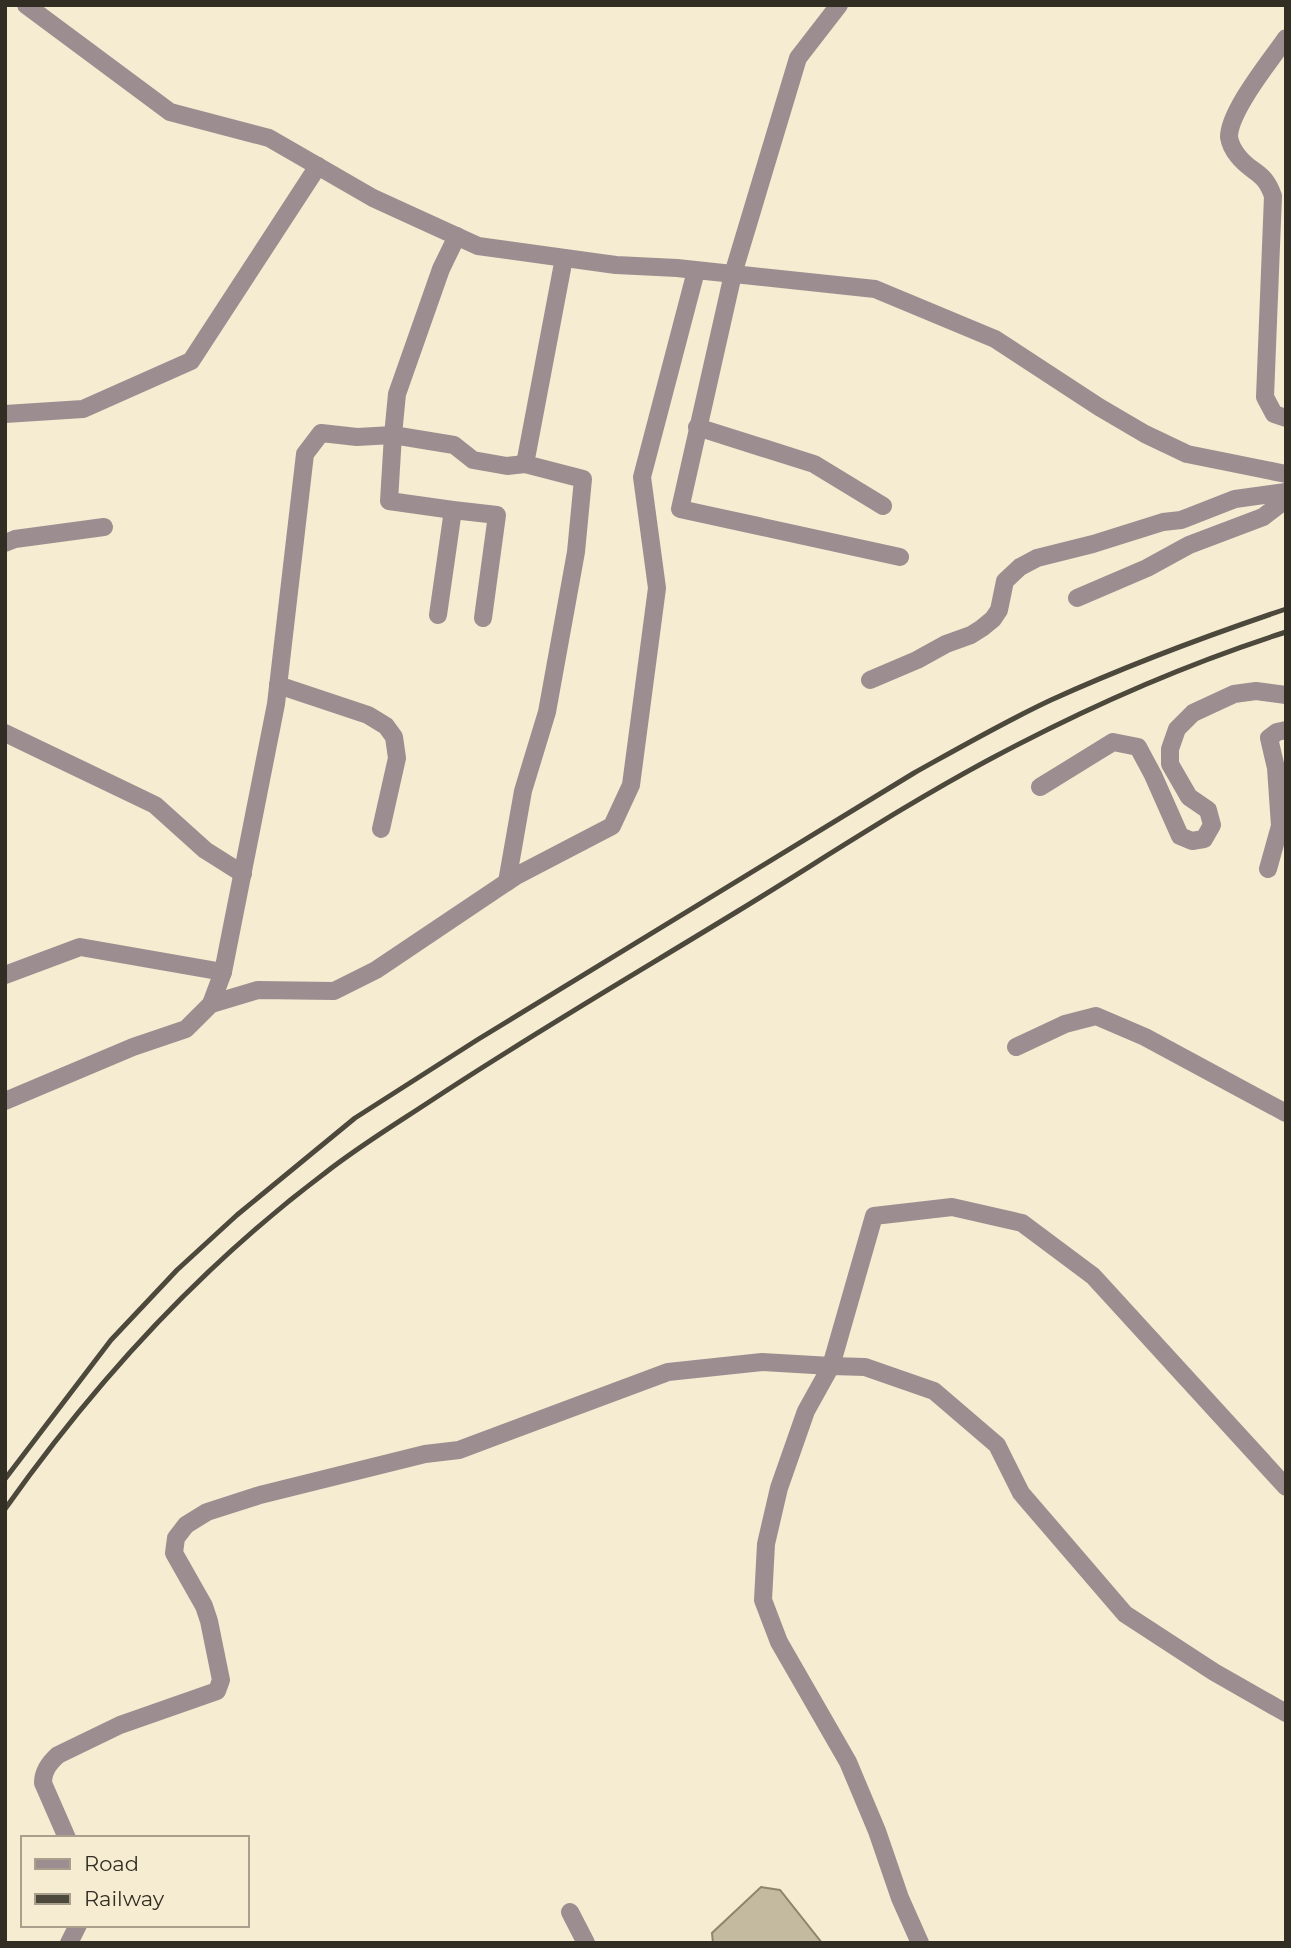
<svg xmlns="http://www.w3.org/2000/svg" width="1291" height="1948" font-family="Montserrat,sans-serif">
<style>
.building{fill:#c3ba9f;stroke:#8d856c;stroke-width:2}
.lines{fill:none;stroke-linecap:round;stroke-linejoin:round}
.minor{stroke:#9c8e90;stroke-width:18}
.rail{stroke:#4c483b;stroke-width:5}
</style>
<rect width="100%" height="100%" fill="#f6ecd1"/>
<path class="building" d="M761,1887l19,3 42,53h-109l-1,-10z"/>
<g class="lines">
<g class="minor">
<path d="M26,5l144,107 99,26 104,60 105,48 138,19 61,3 198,21 120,50 104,68 46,27 42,20 99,20"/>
<path d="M839,5l-41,53 -65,216 -53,235 220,48"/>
<path d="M1286,38c-15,22 -57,73 -57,99 1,7 5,14 9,19 14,18 26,14 35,40l-8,201 9,17 12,4"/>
<path d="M5,414l78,-5 108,-48 127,-195"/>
<path d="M697,427l117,37 69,42"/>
<path d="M453,510l44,5 -14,103"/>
<path d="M5,543l10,-4 89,-12"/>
<path d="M1077,598l70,-30 42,-23 74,-28 21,-16 2,-9"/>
<path d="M438,615l15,-105 -64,-9 4,-66 61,10 19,15 34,6 18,-2"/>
<path d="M870,680l47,-20 29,-16 25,-9 11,-7 11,-9 6,-9 6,-29 15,-14 17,-9 56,-14 70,-22 18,-2 54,-21 51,-7"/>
<path d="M278,685l90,30 18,11 8,11 3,21 -16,71"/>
<path d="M5,733l150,72 50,45 38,24"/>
<path d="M1040,787l73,-45 25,5 15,28 27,61 12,5 12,-2 8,-14 -4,-15 -19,-13 -19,-33v-15l7,-20 16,-16 41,-19 22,-3 30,4"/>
<path d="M1268,869l12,-43 -4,-58 -7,-30 8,-6 9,-2"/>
<path d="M507,882l16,-91 24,-79 29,-160 7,-73 -58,-15 39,-206"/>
<path d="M5,975l75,-28 143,25"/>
<path d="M211,1004l47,-14 76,1 42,-21 140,-94 96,-50 19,-41 26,-197 -15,-111 54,-206"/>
<path d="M1016,1047l49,-23 31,-8 49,21 141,76"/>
<path d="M5,1101l128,-54 53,-18 25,-25 12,-32 53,-268 29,-250 16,-21 36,4 36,-2 4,-41 44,-125 16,-33"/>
<path d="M67,1838l-24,-55c0,-12 6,-20 15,-28l62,-30 97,-34 4,-11 -12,-59 -5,-15 -30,-53 2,-15 10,-13 21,-13 53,-17 165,-41 34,-4 209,-78 94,-10 69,4 43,-150 78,-9 70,16 71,53 193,211"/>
<path d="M570,1912l16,31"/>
<path d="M69,1943l9,-18"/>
<path d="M920,1943l-20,-45 -23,-67 -29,-69 -69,-120 -16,-42 3,-56 13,-56 27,-77 25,-45 34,1 69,24 63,54 24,48 104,121 89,58 72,41"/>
</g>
<g class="rail">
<path d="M5,1479l106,-139 66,-70 60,-55 118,-97 122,-78 437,-267c45,-25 90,-51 137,-73 77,-35 155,-64 235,-91"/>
<path d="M5,1509c90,-127 195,-242 320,-336 33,-26 69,-48 104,-71 101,-67 206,-128 309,-191 85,-52 169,-108 258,-155 92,-49 190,-92 290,-124"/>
</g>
</g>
<rect width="1291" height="1948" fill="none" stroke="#322e24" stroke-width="14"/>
<rect x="21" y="1836" width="228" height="91" fill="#f6ecd1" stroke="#a8a08c" stroke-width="2"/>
<rect x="35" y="1859" width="35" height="10" fill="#9c8e90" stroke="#a8a08c" stroke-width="2"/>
<text x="84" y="1871" font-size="21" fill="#322e24">Road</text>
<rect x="35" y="1894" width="35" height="10" fill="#4c483b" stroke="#a8a08c" stroke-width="2"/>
<text x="84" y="1906" font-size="21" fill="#322e24">Railway</text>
</svg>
